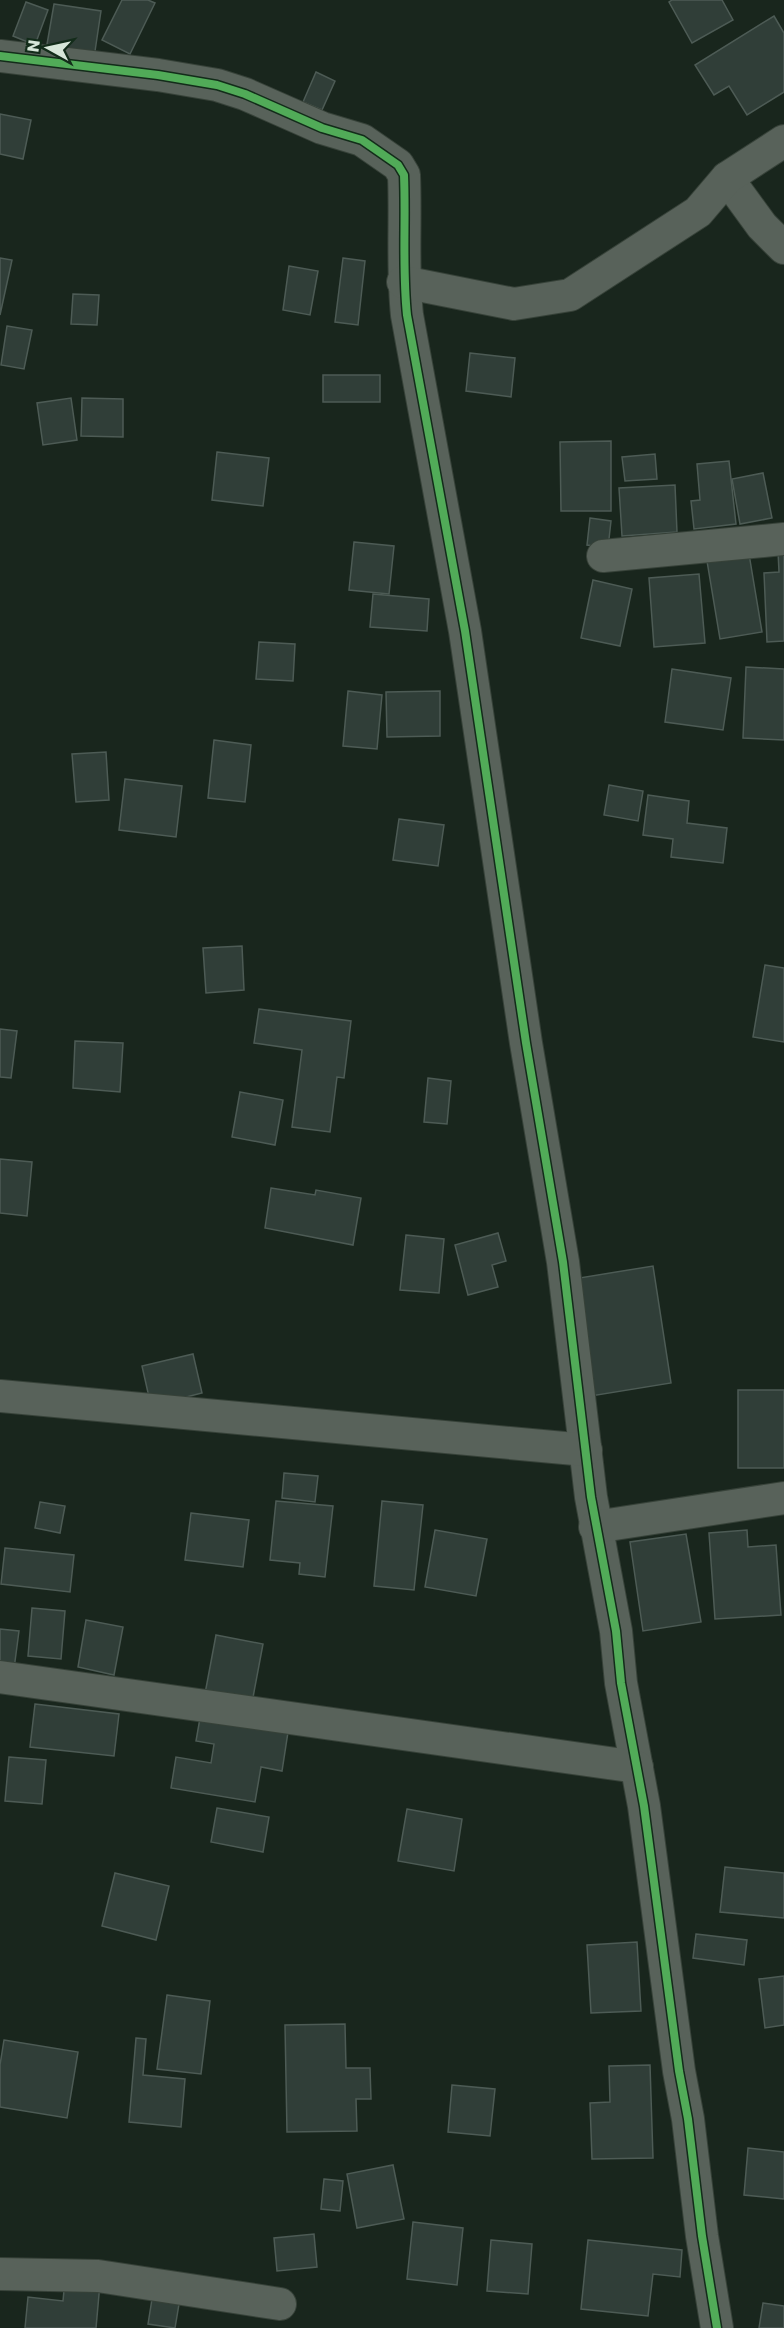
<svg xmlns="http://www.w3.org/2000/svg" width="784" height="2328" font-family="Poppins,sans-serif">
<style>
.building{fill:#303e38;stroke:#4d5b55;stroke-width:1.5}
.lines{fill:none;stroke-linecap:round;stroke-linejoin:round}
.minor-casing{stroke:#374239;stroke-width:34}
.minor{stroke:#58625a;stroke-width:32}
.cycleway-casing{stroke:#132c1a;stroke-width:11}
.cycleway{stroke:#51ab58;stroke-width:8}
</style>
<rect width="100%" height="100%" fill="#19261d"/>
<g class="building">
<path d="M122,0h26l7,3 -25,51 -28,-14z"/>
<path d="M672,0h50l11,20 -41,23 -23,-41z"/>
<path d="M26,2l22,8 -13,35 -22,-9z"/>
<path d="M54,4l47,7 -7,47 -48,-8z"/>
<path d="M774,16l10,17v59l-37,23 -18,-29 -15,9 -19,-30z"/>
<path d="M316,72l19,9 -13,29 -19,-8z"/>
<path d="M0,114l31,6 -8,39 -23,-5z"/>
<path d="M0,258l12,2 -12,55z"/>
<path d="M343,258l22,3 -7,64 -23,-3z"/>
<path d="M289,266l29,5 -8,44 -27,-5z"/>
<path d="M73,294l26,1 -2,30 -26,-1z"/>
<path d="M7,326l25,4 -8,39 -23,-4z"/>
<path d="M470,353l45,5 -4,39 -45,-6z"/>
<rect x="323" y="375" width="57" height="27"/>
<path d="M71,398l6,42 -34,5 -6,-42z"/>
<path d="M82,398l41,1v38l-42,-1z"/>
<path d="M611,441v70h-50l-1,-69z"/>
<path d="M217,452l52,6 -6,48 -51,-6z"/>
<path d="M655,454l2,25 -32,2 -3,-24z"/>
<path d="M729,461l7,63 -42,5 -3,-28 9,-1 -3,-36z"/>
<path d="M763,473l9,45 -32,6 -8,-45z"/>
<path d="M675,485l2,47 -55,4 -3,-48z"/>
<path d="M590,518l21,3 -3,27 -21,-3z"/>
<path d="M354,542l40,4 -5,48 -40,-4z"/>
<path d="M748,548l14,84 -42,7 -14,-84z"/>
<path d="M778,551h6v90l-17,1 -3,-69 15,-1z"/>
<path d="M699,574l6,69 -51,4 -5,-69z"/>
<path d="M593,580l39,9 -12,57 -39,-8z"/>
<path d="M373,594l56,5 -2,32 -57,-4z"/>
<path d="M259,642l36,2 -2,37 -37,-2z"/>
<path d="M746,667l38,2v71l-41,-2z"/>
<path d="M672,669l59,9 -8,52 -58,-8z"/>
<path d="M348,691l34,4 -5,54 -34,-3z"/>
<path d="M440,691v45l-53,1 -1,-45z"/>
<path d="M214,740l37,5 -6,57 -37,-4z"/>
<path d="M106,752l3,48 -33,2 -4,-48z"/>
<path d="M125,779l57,7 -6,51 -57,-7z"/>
<path d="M609,785l34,6 -5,30 -34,-6z"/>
<path d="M648,795l41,6 -2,22 40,5 -4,35 -52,-6 2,-18 -30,-4z"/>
<path d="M399,819l45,6 -6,41 -45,-6z"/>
<path d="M242,946l2,44 -38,3 -3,-45z"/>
<path d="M765,965l19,3v74l-31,-5z"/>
<path d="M259,1009l92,12 -7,57 -7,-1 -7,55 -38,-5 10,-77 -48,-7z"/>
<path d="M0,1029l17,2 -6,47 -11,-1z"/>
<path d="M75,1041l48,2 -3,49 -47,-4z"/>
<path d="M428,1078l23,3 -4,43 -23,-2z"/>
<path d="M240,1092l43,8 -8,45 -43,-8z"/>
<path d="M0,1159l32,3 -5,54 -27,-3z"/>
<path d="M271,1188l44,7 1,-5 45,8 -8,47 -88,-17z"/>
<path d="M498,1233l8,28 -14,4 6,22 -30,8 -13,-50z"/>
<path d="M406,1235l38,4 -5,54 -39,-3z"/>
<path d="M653,1266l18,117 -80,13 -18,-117z"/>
<path d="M193,1354l9,39 -51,13 -9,-40z"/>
<rect x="738" y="1390" width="46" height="78"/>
<path d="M284,1473l34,3 -3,26 -33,-4z"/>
<path d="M276,1501l57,5 -8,71 -26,-3 1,-11 -30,-3z"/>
<path d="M382,1501l41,4 -9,85 -40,-4z"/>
<path d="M40,1502l25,4 -5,27 -25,-5z"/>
<path d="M191,1513l58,7 -6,47 -58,-7z"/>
<path d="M435,1530l52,9 -11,57 -51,-9z"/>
<path d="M747,1530l1,17 28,-2 5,70 -66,4 -6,-86z"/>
<path d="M686,1534l15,88 -58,9 -13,-89z"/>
<path d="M5,1548l69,7 -4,37 -69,-8z"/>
<path d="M32,1608l33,3 -4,48 -33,-3z"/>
<path d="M86,1620l37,7 -9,48 -36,-8z"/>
<path d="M0,1629l19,2 -5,38 -14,-2z"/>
<path d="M216,1635l47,9 -12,64 -47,-9z"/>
<path d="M35,1704l84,10 -5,42 -84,-9z"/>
<path d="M200,1718l88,14 -6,39 -21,-4 -6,35 -84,-14 5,-31 35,6 3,-19 -18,-3z"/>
<path d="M9,1757l37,3 -4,44 -37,-3z"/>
<path d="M217,1808l52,9 -6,35 -52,-10z"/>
<path d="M407,1809l55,10 -8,52 -56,-10z"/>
<path d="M725,1867l59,6v45l-64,-6z"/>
<path d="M115,1873l54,13 -13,54 -54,-14z"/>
<path d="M696,1934l51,6 -3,25 -51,-7z"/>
<path d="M637,1942l4,69 -50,2 -4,-68z"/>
<path d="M784,1976v49l-19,3 -6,-49z"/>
<path d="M167,1995l43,6 -9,73 -44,-5z"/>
<path d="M345,2024l1,44h24l1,31h-15l1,32 -70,1 -2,-107z"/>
<path d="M136,2038l10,1 -3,36 42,4 -4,48 -52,-5z"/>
<path d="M4,2040l74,12 -11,66 -67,-11v-42z"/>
<path d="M650,2065l3,93 -61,1 -2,-56 20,-1 -1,-36z"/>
<path d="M452,2085l43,4 -5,47 -42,-4z"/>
<path d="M748,2148l36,4v47l-40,-4z"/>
<path d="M393,2165l11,54 -47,9 -10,-54z"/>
<path d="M324,2179l19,2 -3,30 -19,-2z"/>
<path d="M413,2222l50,6 -6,57 -50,-6z"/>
<path d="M314,2234l3,33 -40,4 -3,-33z"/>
<path d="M491,2240l41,4 -4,50 -41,-3z"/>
<path d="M588,2240l94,10 -2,27 -27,-3 -5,42 -67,-7z"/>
<path d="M66,2269l35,3 -5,56h-71l3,-31 35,4z"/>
<path d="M153,2293l27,5 -5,30 -27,-4z"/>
<path d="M763,2303l21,3v22h-25z"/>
</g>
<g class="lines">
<defs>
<g id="minor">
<path d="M0,56l158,19 59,10 28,9 77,34 40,12 36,25 6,10c2,46 -2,93 3,140l58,316 61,412 37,219 28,235 25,134 5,52 23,123 35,265 9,48 14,117 15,92"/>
<path d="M727,178l35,48 22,22"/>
<path d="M403,282l111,22 56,-9 128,-83 29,-34 57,-37"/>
<path d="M603,556l181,-17"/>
<path d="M0,1396l586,54"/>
<path d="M595,1527l189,-29"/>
<path d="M0,1677l637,90"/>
<path d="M0,2274l98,2 182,28"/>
</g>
</defs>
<use href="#minor" class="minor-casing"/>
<use href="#minor" class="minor"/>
<defs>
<path id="cycleway" d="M0,56l158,19 59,10 28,9 77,34 40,12 36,25 6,10c2,46 -2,93 3,140l58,316 61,412 37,219 28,235 25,134 5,52 23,123 35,265 9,48 14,117 15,92"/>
</defs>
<use href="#cycleway" class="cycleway-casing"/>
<use href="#cycleway" class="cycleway"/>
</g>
<g transform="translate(48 48) rotate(278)" stroke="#132c1a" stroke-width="4.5" paint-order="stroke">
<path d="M0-4.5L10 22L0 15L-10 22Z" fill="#d7e6d9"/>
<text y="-9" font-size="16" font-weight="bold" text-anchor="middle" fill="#d7e6d9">N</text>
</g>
</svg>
